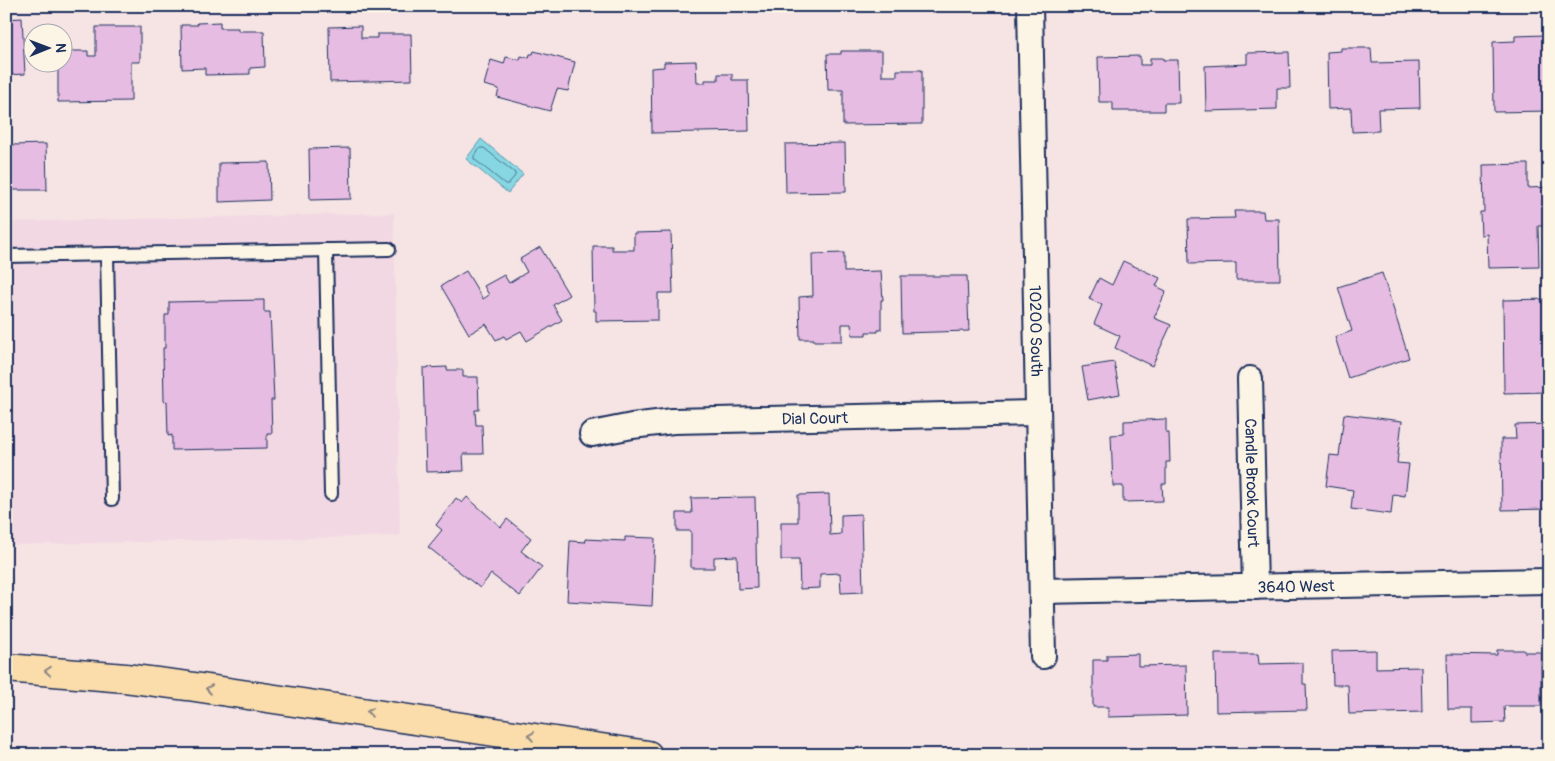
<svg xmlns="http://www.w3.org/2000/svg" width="1555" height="761" font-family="Pangolin,sans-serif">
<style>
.built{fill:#f2d8e3}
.water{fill:#87d7e2;stroke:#5c94ad}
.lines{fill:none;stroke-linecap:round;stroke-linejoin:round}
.shore{stroke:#467293;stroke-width:1}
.building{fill:#e7bce2;stroke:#1b2f5e}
.lane-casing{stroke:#1b2f5e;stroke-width:16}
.street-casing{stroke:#1b2f5e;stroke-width:28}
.highway-casing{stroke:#1b2f5e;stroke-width:31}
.lane{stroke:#fcf5e5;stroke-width:12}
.street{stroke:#fcf5e5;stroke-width:24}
.highway{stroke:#fbddab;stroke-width:28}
.oneway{stroke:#8b8684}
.labels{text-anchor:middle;stroke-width:4;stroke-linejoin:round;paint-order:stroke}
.street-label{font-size:16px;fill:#1b2f5e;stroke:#fcf5e5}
</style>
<rect width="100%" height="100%" fill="#f6e4e4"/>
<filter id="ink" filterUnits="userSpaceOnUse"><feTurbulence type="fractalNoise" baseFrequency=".02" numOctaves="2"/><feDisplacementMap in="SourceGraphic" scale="10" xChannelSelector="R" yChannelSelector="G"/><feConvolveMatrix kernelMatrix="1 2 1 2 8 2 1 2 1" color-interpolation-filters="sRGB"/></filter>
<g filter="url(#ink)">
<path class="built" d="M394,213l6,323 -394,9v-323z"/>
<path class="water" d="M481,139l42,35 -15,19 -42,-34z"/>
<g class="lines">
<path class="shore" d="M481,148h3l31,25v3l-7,8h-3l-31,-25v-3z"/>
</g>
<g class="building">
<path d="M22,18l3,56 -19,1v-56z"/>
<path d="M220,22v6h18v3h26l1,36 -15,1v6l-45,1v-7l-23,1 -1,-44h17l-1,-2z"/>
<path d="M361,26v12h16v-4h34l1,46 -82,2 -1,-55z"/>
<path d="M96,27h44v35h-9v39l-73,1v-40h4v-11h26v5h8z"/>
<path d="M1546,35l3,76 -55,1 -1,-70 22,-1v-5z"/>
<path d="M1341,48h30l1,15 47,-1 1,46 -42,1 1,22 -27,1 -1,-24 -23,1 -1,-57 14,-1z"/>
<path d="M534,51l41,11 -7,29 -11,-2 -7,22 -53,-14 2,-8 -15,-4 7,-25 13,4 2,-7 14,3 1,-4 8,2 1,-4h3z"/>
<path d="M841,51h41v25h15v-6h25v54l-79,1v-35h-15l-1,-36h14z"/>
<path d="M1289,52l1,36h-13v21l-71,2 -1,-45 42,-2v-11z"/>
<path d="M1140,56v9h10v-7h13v2h15l1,43h-15v8h-51v-9h-14l-1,-45z"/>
<path d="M696,61l1,22h8v-3h13v-6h14v6h16l1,51 -97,2 -1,-65 13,-1v-5z"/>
<path d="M845,143l1,49 -60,1 -1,-49z"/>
<path d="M46,144l1,46h-35v-45z"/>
<path d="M350,148l1,51 -41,1 -1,-51z"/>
<path d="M269,162l1,38 -51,2v-39z"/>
<path d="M1528,164v24l21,-1v39h-11l1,41 -51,1 -1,-34 -6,1 -1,-23h4l-1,-47z"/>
<path d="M1234,211h29l1,8h15l1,61h-44v-17l-47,1 -1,-45 47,-1z"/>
<path d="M671,232l2,61h-15v27l-62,1v-10h-2l-1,-65h19v4h22v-17z"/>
<path d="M540,247l29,48 -16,10 9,15 -35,21 -6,-10 -15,8 -2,-3 -8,4 -10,-16 -17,10 -28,-48 25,-15 17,28 6,-4 -5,-9 20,-11 5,8 18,-11 -7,-13z"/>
<path d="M844,253v19l37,-1 2,29h-2v30h-3v2h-12v3h-14l-1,-11h-9v17h-28v-2h-14l-1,-42 14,-1 -1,-42z"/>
<path d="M1123,261l37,17 -4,8 10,5 -12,27 17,7 -19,41 -37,-18 5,-12 -26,-12 8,-19 -13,-6 10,-21 13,7z"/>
<path d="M1382,273l27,85 -61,20 -13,-41 17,-6 -14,-44z"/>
<path d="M901,276h66l2,55 -67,2z"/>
<path d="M1549,299v93l-45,1 -1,-93z"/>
<path d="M264,300v12h6l4,88h-3l1,34h-5v14l-95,2v-15l-4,1 -1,-35 -3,1 -1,-54h2v-33h4v-13z"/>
<path d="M1114,362l6,32 -32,6 -6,-33z"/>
<path d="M447,367v3h16v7h15l1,33h-4l1,15h6l1,29h-20l1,17 -38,1 -3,-104z"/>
<path d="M1344,414l58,7 -5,42 12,1 -4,32 -12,-2 -2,20 -40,-5 2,-19 -27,-4 4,-31 9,1z"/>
<path d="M1166,419v14h3l1,29h-4v22h-4l1,17 -40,1v-16h-10l-2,-51 13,-1v-13z"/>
<path d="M1549,424v85l-47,1 -1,-71h15l-1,-14z"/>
<path d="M829,494l1,41 11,-1v-19l20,-1 2,78 -22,1 -1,-20 -20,1v14l-20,1 -1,-29h-18v-38h17v-27z"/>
<path d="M467,497l34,30 6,-8 24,19 -10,13 21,16 -22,29 -29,-22 -11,14 -52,-41 14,-17 -6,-5 20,-27 6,5z"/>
<path d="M755,497l2,91 -19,1 -1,-33 -23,1v11h-23v-37h-14v-18h15l-1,-15z"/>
<path d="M625,537l30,1 -3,68 -85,-5 3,-60 16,1 -1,-3 40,2z"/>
<path d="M1376,650v18l45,-1 1,45 -73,2 -1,-29h-15l-1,-34z"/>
<path d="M1497,650h27v2h17v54h-37l1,16 -33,1v-14h-24l-1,-55 50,1z"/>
<path d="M1138,654v12l48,-1 1,50 -79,2v-10h-15v-47h14v-5z"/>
<path d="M1215,654h43l1,10 44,-1v21h3l1,26 -91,2z"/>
</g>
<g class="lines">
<defs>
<g id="lane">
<path d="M326,250l5,244"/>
<path d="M107,254l5,245"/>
<path d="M6,256l383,-7"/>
</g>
<g id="street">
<path id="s1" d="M1030,6l13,650"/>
<path id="s2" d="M1250,379l5,208"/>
<path id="s3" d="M592,434l40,-8 41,-5 365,-8"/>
<path id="s4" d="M1042,591l507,-10"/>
</g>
<path id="highway" d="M6,668l119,10 63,8 460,69"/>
</defs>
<use href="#lane" class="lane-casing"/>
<use href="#street" class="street-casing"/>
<use href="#highway" class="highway-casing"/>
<use href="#lane" class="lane"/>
<use href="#street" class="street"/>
<use href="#highway" class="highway"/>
</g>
<defs><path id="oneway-chevron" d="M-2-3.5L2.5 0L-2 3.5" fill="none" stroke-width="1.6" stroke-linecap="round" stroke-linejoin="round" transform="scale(1.25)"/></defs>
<g class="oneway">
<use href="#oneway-chevron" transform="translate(48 671) rotate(-176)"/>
<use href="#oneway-chevron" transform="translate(209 689) rotate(-172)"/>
<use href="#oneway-chevron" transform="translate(370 712) rotate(-172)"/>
<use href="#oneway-chevron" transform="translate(531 736) rotate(-171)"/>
</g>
</g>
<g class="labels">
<g class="street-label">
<text dy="6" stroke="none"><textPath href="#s1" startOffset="325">10200 South</textPath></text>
<text dy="6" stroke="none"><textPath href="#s3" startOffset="224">Dial Court</textPath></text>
<text dy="6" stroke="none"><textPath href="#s2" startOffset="104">Candle Brook Court</textPath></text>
<text dy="6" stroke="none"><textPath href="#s4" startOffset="254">3640 West</textPath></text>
</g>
</g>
<rect width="1555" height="761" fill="none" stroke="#fcf5e5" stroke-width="25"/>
<rect x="12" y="12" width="1530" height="736" fill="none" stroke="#1b2f5e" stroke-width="2" filter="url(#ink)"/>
<g transform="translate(48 48) rotate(89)"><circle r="24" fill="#fcf5e5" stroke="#a2a6af"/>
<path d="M0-4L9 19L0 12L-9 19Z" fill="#1b2f5e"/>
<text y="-8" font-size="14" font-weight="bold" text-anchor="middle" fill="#1b2f5e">N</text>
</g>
</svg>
